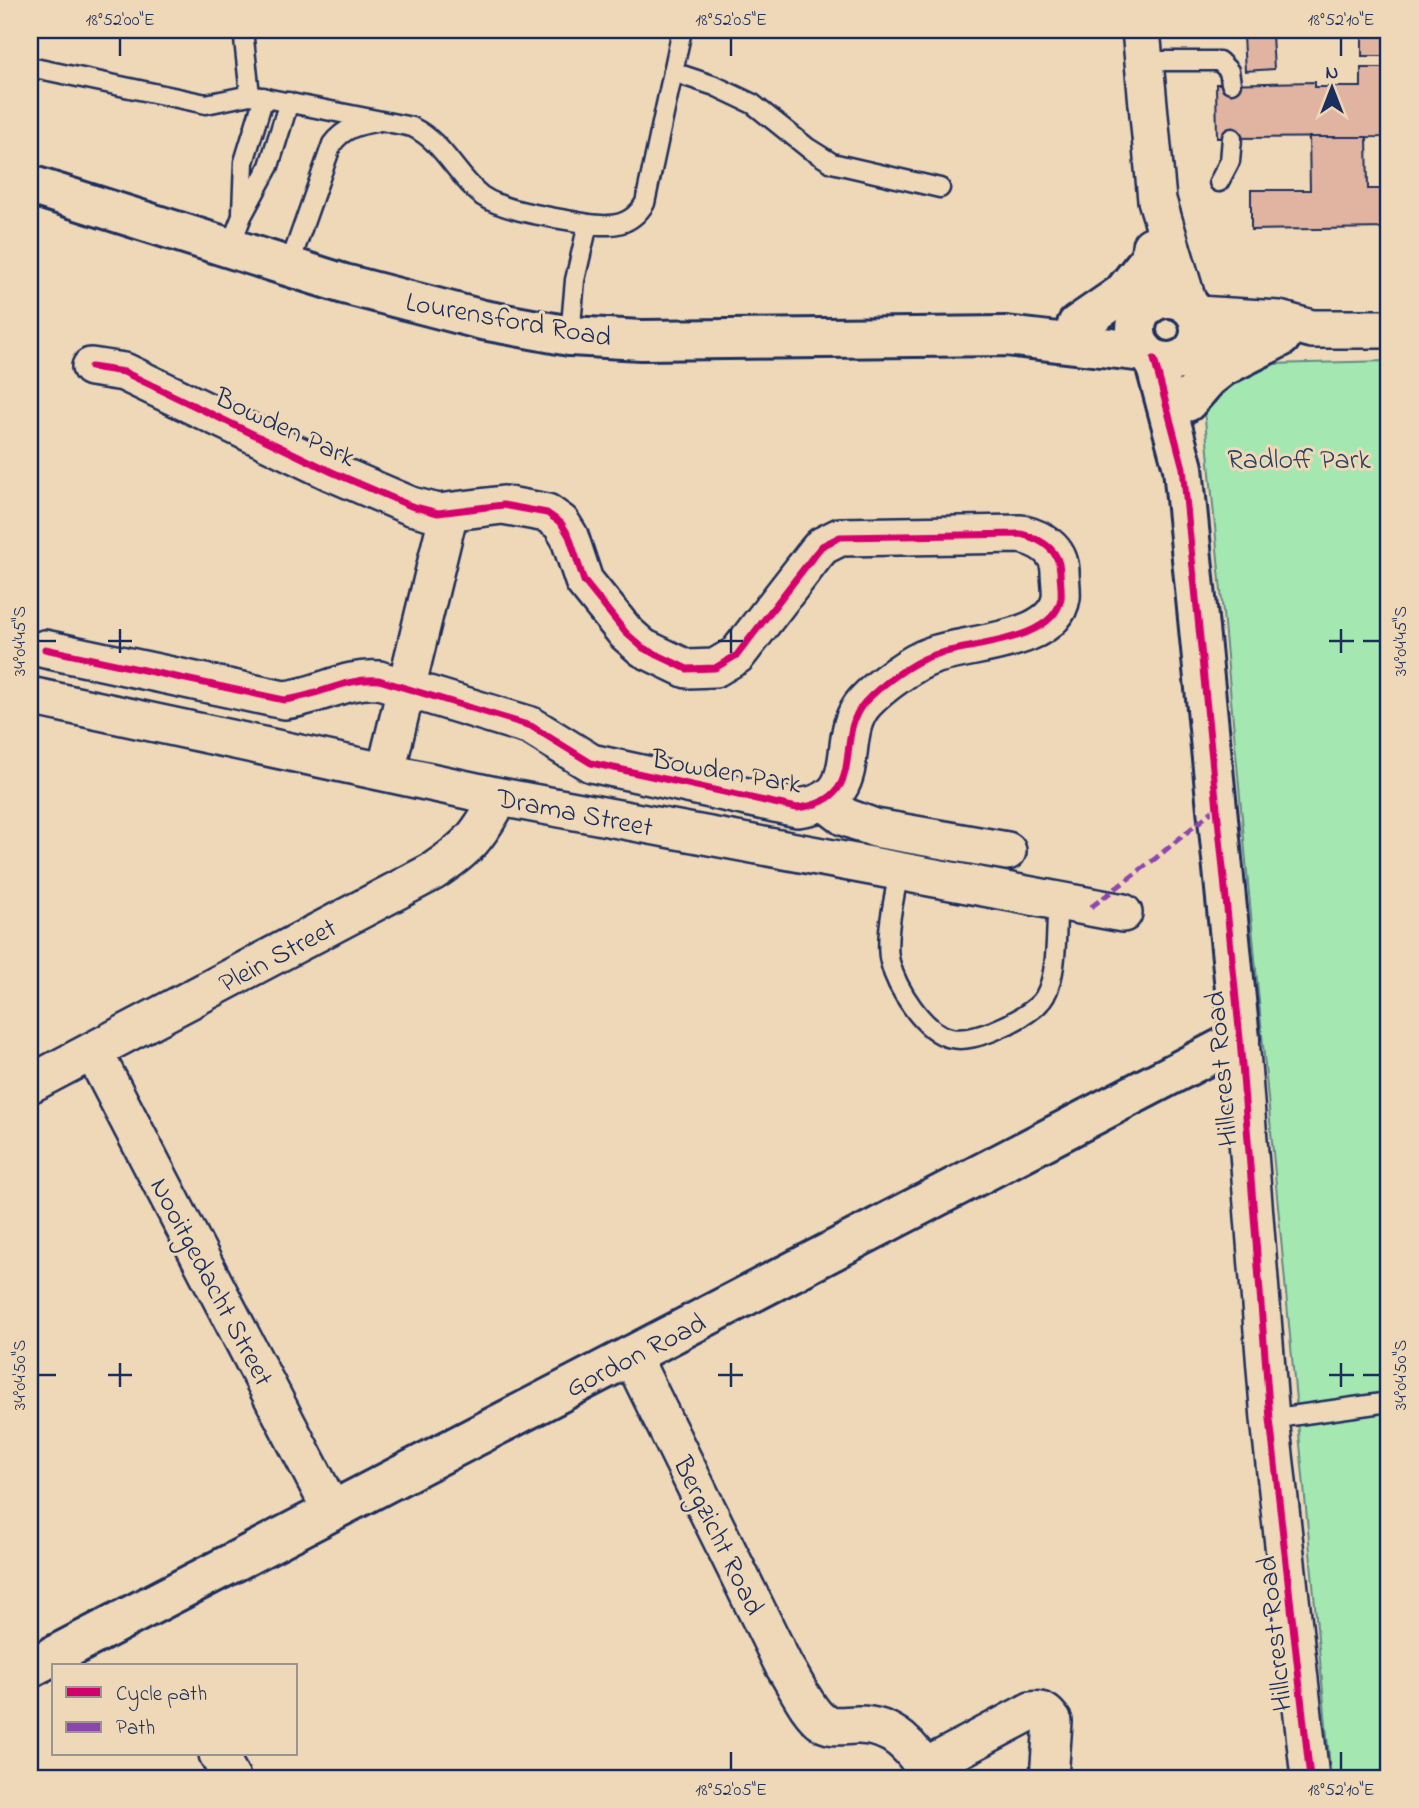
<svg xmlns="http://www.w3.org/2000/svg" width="1419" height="1808" font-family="'Indie Flower',sans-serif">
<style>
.green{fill:#a5e7b1;stroke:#608b88;stroke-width:2}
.building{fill:#e0b4a0;stroke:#1b2f5e;stroke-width:2}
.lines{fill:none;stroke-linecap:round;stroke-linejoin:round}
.service-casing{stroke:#1b2f5e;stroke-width:23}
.minor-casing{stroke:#1b2f5e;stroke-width:42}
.tertiary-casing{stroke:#1b2f5e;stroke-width:44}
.service{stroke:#efd8b8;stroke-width:18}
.minor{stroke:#efd8b8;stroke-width:37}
.tertiary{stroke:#efd8b8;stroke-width:38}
.quiet{stroke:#8e44ad;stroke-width:5;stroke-dasharray:10 5;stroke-linecap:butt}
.cycleway-casing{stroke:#efd8b8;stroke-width:11}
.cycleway{stroke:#d6006c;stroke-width:7}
.ticks{fill:none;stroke:#1b2f5e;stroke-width:2.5}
.labels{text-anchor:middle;stroke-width:6;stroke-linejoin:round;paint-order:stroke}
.street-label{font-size:28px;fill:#1b2f5e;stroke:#efd8b8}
.park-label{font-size:28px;fill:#294166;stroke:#efd8b8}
.neatline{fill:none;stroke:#1b2f5e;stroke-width:2.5}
.ticks-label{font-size:18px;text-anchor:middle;fill:#1b2f5e}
</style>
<rect width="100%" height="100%" fill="#efd8b8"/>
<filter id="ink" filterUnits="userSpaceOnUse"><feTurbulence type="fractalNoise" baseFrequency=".0143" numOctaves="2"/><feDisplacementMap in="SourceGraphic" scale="14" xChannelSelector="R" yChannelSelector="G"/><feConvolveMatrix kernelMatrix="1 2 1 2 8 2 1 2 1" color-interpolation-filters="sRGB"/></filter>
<g filter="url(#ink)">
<path class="green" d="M1389,361v1417h-58l-127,-1370 5,-14 60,-30z"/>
<g class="building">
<rect x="1362" y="33" width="27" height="23"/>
<path d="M1272,35l2,34 -29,2 -2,-35z"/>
<path d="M1361,68h28v69l-172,1 -1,-54 99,-2v5h46z"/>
<path d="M1309,137h58l1,52h21v39l-138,2v-40h59z"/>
</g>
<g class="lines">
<defs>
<g id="service">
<path d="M243,30l7,65"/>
<path d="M1144,61h75l10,10 2,12"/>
<path d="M30,67l176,37 44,-9 162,32c33,16 43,48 70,69 23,16 77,22 106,28l-13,56 -5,56"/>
<path d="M673,72l42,14 38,18 55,44 24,15 108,25"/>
<path d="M1219,182l11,-21 2,-23"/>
<path d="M242,212l2,-50 20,-65"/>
<path d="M588,224c25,3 43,2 57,-21l37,-173"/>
<path d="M230,247l12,-31 27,-50 20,-64"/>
<path d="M289,266l43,-122c12,-16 26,-19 44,-22"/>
<path d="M899,871c-4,23 -15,69 -9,91 6,25 34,71 61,76 14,3 29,-2 42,-7 15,-6 44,-20 52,-35 14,-26 10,-66 13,-95"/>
<path d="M1270,1419l119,-17"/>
</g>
<g id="minor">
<path d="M1141,30l16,170 31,104"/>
<path d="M1145,307l6,-61"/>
<path d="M1197,315l82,5 33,9h77"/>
<path d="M1193,350l77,-11"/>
<path d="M45,649l239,51c34,-3 61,-23 95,-20l152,46 60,37 206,45c74,-8 35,-70 68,-106 15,-16 46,-39 66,-46 35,-13 123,-13 130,-58 1,-8 -1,-18 -1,-27 -1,-22 -19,-32 -39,-37l-181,3 -18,9 -6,7 -79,102 -22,13 -28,1 -44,-21 -17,-15 -42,-52 -15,-45 -8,-13 -14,-10 -44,-8 -65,8 -27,-7 -79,-34 -208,-100 -33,-5"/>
<path d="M30,696l470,101 623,116"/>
<path d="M386,771l63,-259"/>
<path d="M824,801l21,16 30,11 132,23"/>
<path d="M1240,1039l30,380 40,359"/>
<path d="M93,1051l239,460"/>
<path d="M30,1084l402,-212c38,-25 46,-36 68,-75"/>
<path d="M631,1355l153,311c10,15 25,49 40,57 10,5 21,2 32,2 37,-1 58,23 74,53"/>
<path d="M218,1754l13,24"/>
<path d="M924,1768l107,-57c11,-2 16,2 22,11l-4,56"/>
</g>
<g id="tertiary">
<path d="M30,185l314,99 139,36 87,16 71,4 365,-4 139,16"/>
<circle cx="1168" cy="330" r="32"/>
<path d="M1077,325l45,-31 27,-34"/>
<path d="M1187,402l21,-24 14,-11 59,-30"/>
<path d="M30,1668l1210,-629 -57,-571 -29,-109"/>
</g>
</defs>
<use href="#service" class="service-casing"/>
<use href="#minor" class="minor-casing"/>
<use href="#tertiary" class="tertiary-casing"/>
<use href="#service" class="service"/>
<use href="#minor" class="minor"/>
<use href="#tertiary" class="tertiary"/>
<path class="quiet" d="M1091,907l65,-49 60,-50"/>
<defs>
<g id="cycleway">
<path d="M1154,359l29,109 57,571 30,380 40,359"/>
<path d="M45,649l239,51c34,-3 61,-23 95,-20l152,46 60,37 206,45c74,-8 35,-70 68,-106 15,-16 46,-39 66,-46 35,-13 123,-13 130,-58 1,-8 -1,-18 -1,-27 -1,-22 -19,-32 -39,-37l-181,3 -18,9 -6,7 -79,102 -22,13 -28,1 -44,-21 -17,-15 -42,-52 -15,-45 -8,-13 -14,-10 -44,-8 -65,8 -27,-7 -79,-34 -208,-100 -33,-5"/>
</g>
</defs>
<use href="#cycleway" class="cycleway-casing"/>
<use href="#cycleway" class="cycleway"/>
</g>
</g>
<path class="ticks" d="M120,38v18M731,38v18M1341,38v18M120,629v24M731,629v24M1341,629v24M38,641h18M108,641h24M718,641h25M1329,641h25M1363,641h17M120,1363v24M731,1363v24M1341,1363v24M38,1375h18M108,1375h24M718,1375h25M1329,1375h25M1363,1375h17M731,1752v18M1341,1752v18"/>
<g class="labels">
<g class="street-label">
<text transform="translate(509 318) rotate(10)" y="10">Lourensford Road</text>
<text transform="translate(286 426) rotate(25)" y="10">Bowden Park</text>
<text transform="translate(727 770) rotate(10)" y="10">Bowden Park</text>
<text transform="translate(575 811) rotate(11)" y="10">Drama Street</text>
<text transform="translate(277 954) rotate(-28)" y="10">Plein Street</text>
<text transform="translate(1220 1069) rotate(-95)" y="10">Hillcrest Road</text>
<text transform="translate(213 1281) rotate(62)" y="10">Nooitgedacht Street</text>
<text transform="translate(635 1354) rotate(-27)" y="10">Gordon Road</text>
<text transform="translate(720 1535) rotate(64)" y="10">Bergzicht Road</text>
<text transform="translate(1273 1634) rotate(-96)" y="10">Hillcrest Road</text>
</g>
<g class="park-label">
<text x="1299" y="468">Radloff Park</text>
</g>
</g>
<rect width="1419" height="1808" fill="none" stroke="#efd8b8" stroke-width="77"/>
<rect x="52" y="1664" width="245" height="91" fill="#efd8b8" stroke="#9a9494" stroke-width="2"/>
<rect x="66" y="1687" width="35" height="10" fill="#d6006c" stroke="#9a9494" stroke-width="2"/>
<text x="116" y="1700" font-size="21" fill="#1b2f5e">Cycle path</text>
<rect x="66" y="1722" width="35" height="10" fill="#8e44ad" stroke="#9a9494" stroke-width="2"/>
<text x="116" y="1734" font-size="21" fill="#1b2f5e">Path</text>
<g transform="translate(1332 88)" stroke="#efd8b8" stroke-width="5" paint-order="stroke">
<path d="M0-5L12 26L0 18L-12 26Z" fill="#1b2f5e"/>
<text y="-10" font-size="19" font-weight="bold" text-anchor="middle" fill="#1b2f5e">N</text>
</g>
<rect x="38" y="38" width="1342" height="1732" class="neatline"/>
<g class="ticks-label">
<text x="120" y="25">18°52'00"E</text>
<text x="731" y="25">18°52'05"E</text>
<text x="1341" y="25">18°52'10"E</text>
<text transform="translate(19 641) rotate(-90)" y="6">34°04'45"S</text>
<text transform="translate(1400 641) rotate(-90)" y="6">34°04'45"S</text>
<text transform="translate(19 1375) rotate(-90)" y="6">34°04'50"S</text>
<text transform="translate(1400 1375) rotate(-90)" y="6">34°04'50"S</text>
<text x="731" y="1795">18°52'05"E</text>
<text x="1341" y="1795">18°52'10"E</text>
</g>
</svg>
